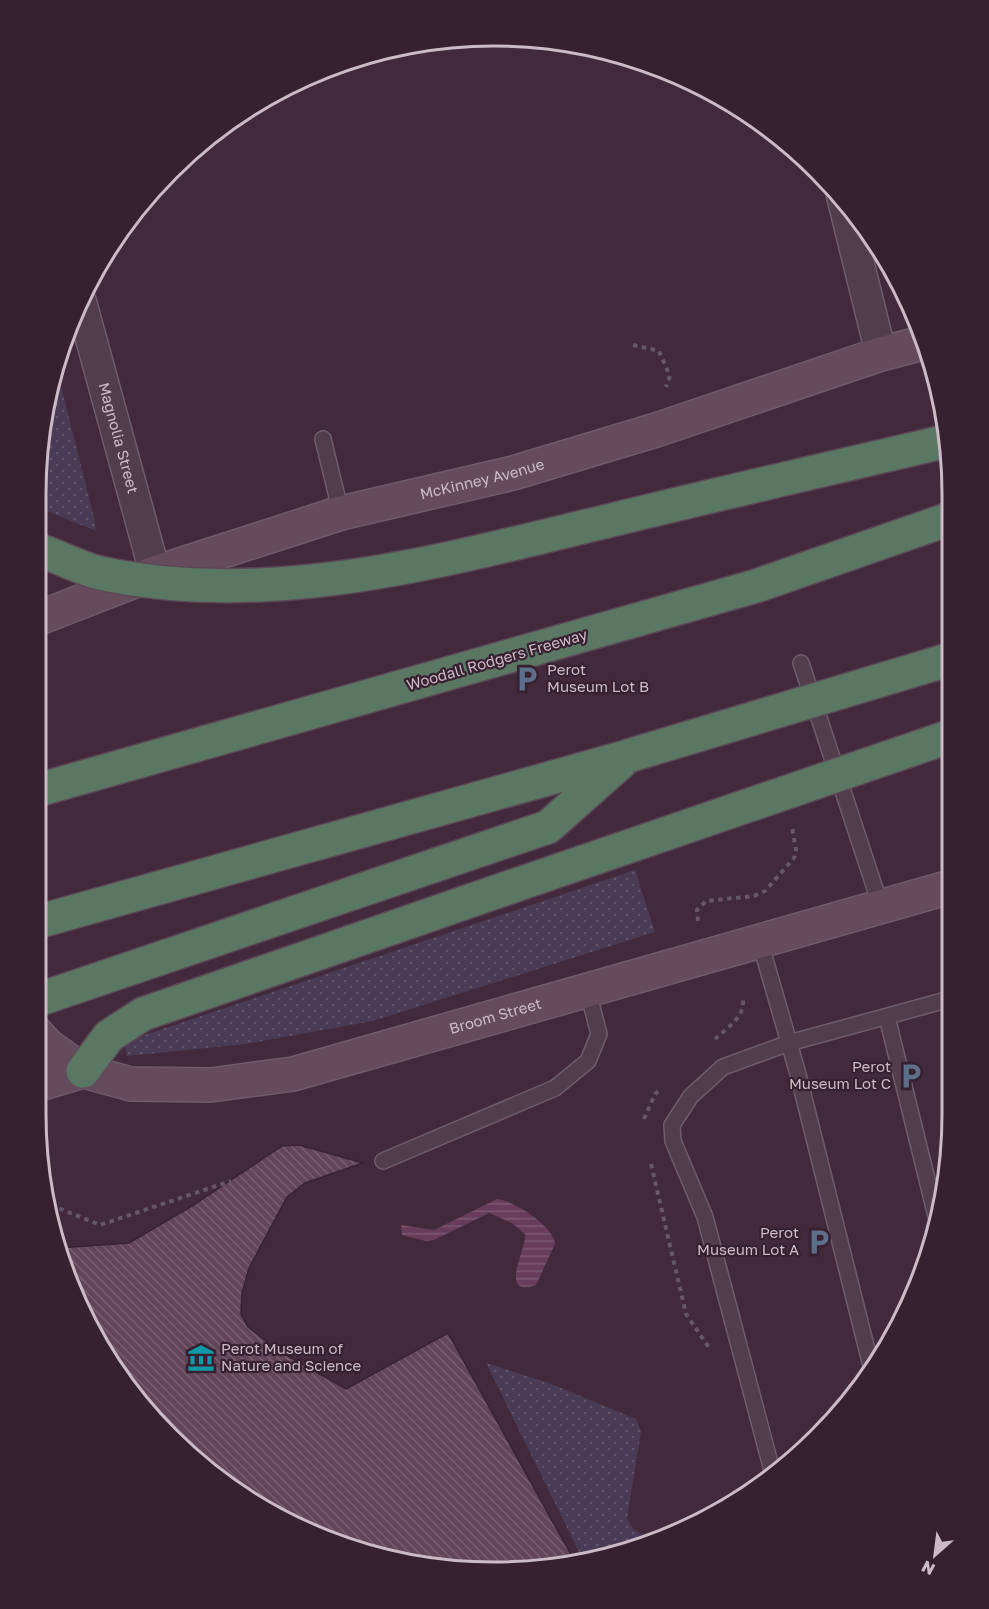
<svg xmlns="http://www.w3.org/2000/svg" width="989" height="1609" font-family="'Golos Text',sans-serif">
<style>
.grass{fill:url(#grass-dots)}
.water{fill:url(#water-rules)}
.building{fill:url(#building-back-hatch);stroke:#392333;stroke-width:1.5}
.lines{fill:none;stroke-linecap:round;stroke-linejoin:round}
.service-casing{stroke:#6f5b69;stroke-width:18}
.minor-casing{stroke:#6f5b69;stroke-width:33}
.secondary-casing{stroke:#6f5b69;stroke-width:36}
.motorway-casing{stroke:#5c4756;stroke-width:36}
.path{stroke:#67556a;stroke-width:4;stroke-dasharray:4.5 4.5;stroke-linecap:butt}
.service{stroke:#523d4c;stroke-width:15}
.minor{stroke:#523d4c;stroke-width:30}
.secondary{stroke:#654b5c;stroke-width:33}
.motorway{stroke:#5a7764;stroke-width:33}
.motorway-bridge-casing{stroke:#5c4756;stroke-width:36;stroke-linecap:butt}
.motorway-bridge{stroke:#5a7764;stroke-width:33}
.labels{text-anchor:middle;stroke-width:4.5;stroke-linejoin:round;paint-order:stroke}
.street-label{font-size:15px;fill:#ccbac6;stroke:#372131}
.poi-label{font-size:15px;fill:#ccbac6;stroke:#372131;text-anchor:start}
.rim{fill:none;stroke:#ccbac6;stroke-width:3}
</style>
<defs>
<pattern id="grass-dots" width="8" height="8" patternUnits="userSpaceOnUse" patternTransform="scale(1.5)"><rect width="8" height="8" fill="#493a55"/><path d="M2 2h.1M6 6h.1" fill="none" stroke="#62546c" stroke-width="1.8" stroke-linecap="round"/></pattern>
<pattern id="water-rules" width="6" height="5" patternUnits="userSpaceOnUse" patternTransform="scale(1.5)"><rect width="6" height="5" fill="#683d5b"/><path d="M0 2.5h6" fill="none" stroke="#7c5771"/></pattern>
<pattern id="building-back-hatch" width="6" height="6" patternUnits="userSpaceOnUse" patternTransform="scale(1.5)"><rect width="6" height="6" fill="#624559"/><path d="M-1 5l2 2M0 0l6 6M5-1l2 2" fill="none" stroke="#775e6f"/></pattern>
</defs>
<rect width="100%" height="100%" fill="#42293b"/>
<g class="grass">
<path d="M57,370l37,147 2,14 -57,-23 1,-73z"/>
<path d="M635,870l20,62 -282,89 -127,23 -119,12 -3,-14z"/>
<path d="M486,1363l63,20 87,36 5,12 -14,87 6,11 23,12 -14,8 -67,11 6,-4z"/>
</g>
<path class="water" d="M497,1199c16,1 58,28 58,45l-19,41c-39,13 -9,-36 -11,-51l-13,-11 -23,-10 -55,27 -8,1 -24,-6 -1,-10 33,5z"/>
<path class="building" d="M299,1145l64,18 -58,20 -18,14 -38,71 -7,25 -1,21 7,13 31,24 67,38 102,-56 126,227 -80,13 -147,-24 -131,-71 -85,-85 -71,-131 -2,-14 71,-5 63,-37 90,-60z"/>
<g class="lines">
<defs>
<g id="service">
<path d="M743,112h1"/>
<path d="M323,439l18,74"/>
<path d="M801,663l80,244"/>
<path d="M760,942l38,132 74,296"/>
<path d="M887,1017l50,203"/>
<path d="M383,1161l172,-73 33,-27 11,-27 -11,-42"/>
<path d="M774,1478l-69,-261 -32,-76 -1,-16 19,-29 32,-29 66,-24 161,-44"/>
</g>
<g id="minor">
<path d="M842,196l39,158"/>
<path id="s1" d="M81,302l74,271"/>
</g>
<g id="secondary">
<path id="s2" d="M39,618l116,-45 186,-60 172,-40 143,-43 225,-76 45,-12"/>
<path d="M36,1033l11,12 36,26"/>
<path id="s3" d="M36,1085l47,-14 48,13 80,1 82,-11 657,-187"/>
</g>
<g id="motorway">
<path d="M37,922l585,-164"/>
<path d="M37,1000l511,-173 80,-71"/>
<path d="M83,1071l26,-35 34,-22 373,-129"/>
</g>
</defs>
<use href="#service" class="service-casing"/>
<use href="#minor" class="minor-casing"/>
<use href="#secondary" class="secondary-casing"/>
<use href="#motorway" class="motorway-casing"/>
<g class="path">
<path d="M633,345l26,6 11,25 -4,11"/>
<path d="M698,921l-1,-11 9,-9 48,-5 11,-5 29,-33 2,-8 -4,-23"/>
<path d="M715,1039c12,-11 33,-24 27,-43"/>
<path d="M644,1119l11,-25 6,-5"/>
<path d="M651,1164l35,150 24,35"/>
<path d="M51,1205l49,20 131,-44"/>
</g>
<use href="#service" class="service"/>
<use href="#minor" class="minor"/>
<use href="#secondary" class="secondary"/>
<use href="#motorway" class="motorway"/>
<defs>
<g id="motorway-bridge">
<path d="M39,550c20,7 41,18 61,23 173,37 348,-14 516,-54 110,-27 221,-52 331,-78"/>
<path d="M628,756l323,-97"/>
<path d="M38,790l718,-204 196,-68"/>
<path d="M516,885l435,-149"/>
</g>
</defs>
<use href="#motorway-bridge" class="motorway-bridge-casing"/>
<use href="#motorway-bridge" class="motorway-bridge"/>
</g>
<defs>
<symbol id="parking-bare" viewBox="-9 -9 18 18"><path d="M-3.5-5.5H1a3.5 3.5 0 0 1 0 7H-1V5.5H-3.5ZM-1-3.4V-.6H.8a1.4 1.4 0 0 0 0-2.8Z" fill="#5c6f8a" stroke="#372131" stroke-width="2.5" paint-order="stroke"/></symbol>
<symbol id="museum-bare" viewBox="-9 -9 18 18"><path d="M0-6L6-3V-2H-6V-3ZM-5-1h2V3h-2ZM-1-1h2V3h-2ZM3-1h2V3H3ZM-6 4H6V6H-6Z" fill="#0f9aa8" stroke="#372131" stroke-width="2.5" paint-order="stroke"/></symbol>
</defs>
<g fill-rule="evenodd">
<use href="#parking-bare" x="508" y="660" width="38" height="38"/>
<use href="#parking-bare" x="892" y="1057" width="38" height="38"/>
<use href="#parking-bare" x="800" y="1223" width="38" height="38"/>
<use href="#museum-bare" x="182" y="1339" width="38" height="38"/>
</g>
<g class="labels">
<g class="street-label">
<text dy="5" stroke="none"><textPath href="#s1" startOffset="141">Magnolia Street</textPath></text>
<text dy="5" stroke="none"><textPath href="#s2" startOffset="465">McKinney Avenue</textPath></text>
<text transform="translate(497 660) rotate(-16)" y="5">Woodall Rodgers Freeway</text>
<text dy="5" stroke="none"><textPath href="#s3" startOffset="472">Broom Street</textPath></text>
</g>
<g class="poi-label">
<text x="547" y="675">Perot<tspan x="547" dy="17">Museum Lot B</tspan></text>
<text x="891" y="1072" text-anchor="end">Perot<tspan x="891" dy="17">Museum Lot C</tspan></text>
<text x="799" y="1238" text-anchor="end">Perot<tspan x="799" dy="17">Museum Lot A</tspan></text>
<text x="221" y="1354">Perot Museum of<tspan x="221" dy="17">Nature and Science</tspan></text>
</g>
</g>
<path d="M0 0H989V1609H0ZM494 46H494A448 448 0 0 1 942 494V1114A448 448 0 0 1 494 1562H494A448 448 0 0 1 46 1114V494A448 448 0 0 1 494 46Z" fill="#372131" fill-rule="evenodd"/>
<path class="rim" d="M494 46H494A448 448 0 0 1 942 494V1114A448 448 0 0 1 494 1562H494A448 448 0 0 1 46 1114V494A448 448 0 0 1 494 46Z"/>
<g transform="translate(935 1555) rotate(208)" stroke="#372131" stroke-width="4.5" paint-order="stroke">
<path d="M0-4.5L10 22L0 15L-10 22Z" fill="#ccbac6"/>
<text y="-9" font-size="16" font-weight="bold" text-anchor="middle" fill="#ccbac6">N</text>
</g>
</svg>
